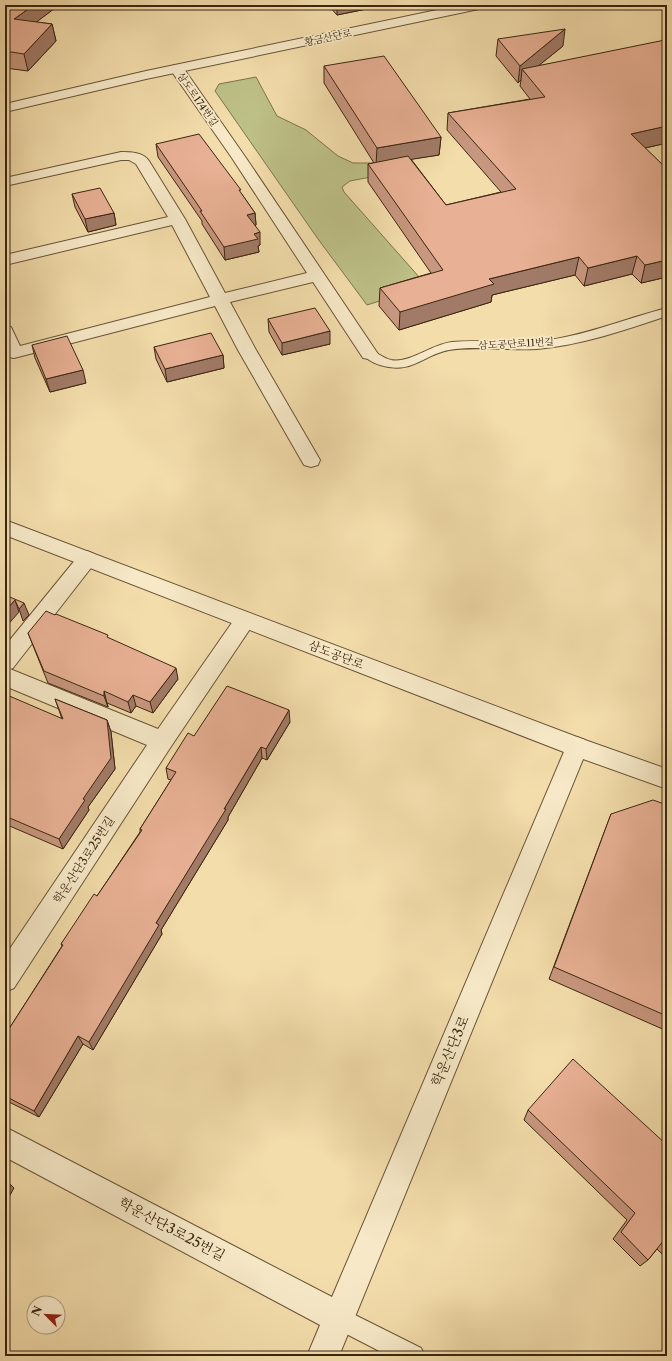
<svg xmlns="http://www.w3.org/2000/svg" width="672" height="1361" font-family="'Libre Caslon Text','Noto Serif KR',serif">
<style>
.green{fill:#bdc087;stroke:#7c734c}
.lines{fill:none;stroke-linecap:round;stroke-linejoin:round}
.service-casing{stroke:#695437;stroke-width:2}
.minor-casing{stroke:#695437;stroke-width:2}
.tertiary-casing{stroke:#695437;stroke-width:2}
.service{fill:#f7e9c8;fill-rule:evenodd}
.minor{fill:#f7e9c8;fill-rule:evenodd}
.tertiary{fill:#f7e9c8;fill-rule:evenodd}
.wall{fill:#c8977f;stroke:#3b2610}
.shaded-wall{fill:#a27b68;stroke:#3b2610}
.building{fill:#e8b094;stroke:#3b2610}
.labels{text-anchor:middle;stroke-width:3.5;stroke-linejoin:round;paint-order:stroke}
.far-street-label{font-size:10px;fill:#3b2610;stroke:#f7e9c8}
.street-label{font-size:12px;fill:#3b2610;stroke:#f7e9c8}
.near-street-label{font-size:14px;fill:#3b2610;stroke:#f7e9c8}
</style>
<rect width="100%" height="100%" fill="#f3ddab"/>
<filter id="stains"><feTurbulence type="fractalNoise" baseFrequency=".005" numOctaves="4"/><feColorMatrix values="0 0 0 0 .2 0 0 0 0 .09 0 0 0 0 .02 0 0 0 .5 -.17"/></filter>
<radialGradient id="worn" r=".72"><stop offset=".6" stop-color="#630" stop-opacity="0"/><stop offset="1" stop-color="#630" stop-opacity=".3"/></radialGradient>
<path class="green" d="M256,77l21,39 29,14 32,26 15,7h37l7,9 -47,9 -8,6 2,5 83,94 -60,19 -49,-66 -103,-148 4,-7z"/>
<g class="lines">
<defs>
<g id="service">
<path d="M667,308v8c-42,14 -85,29 -130,33 -27,2 -62,-4 -88,1 -27,5 -37,25 -69,15 -6,-2 -14,-6 -17,-11l2,-3 4,-1c8,2 14,8 22,10 18,4 41,-16 61,-18 32,-3 65,3 97,-2 41,-6 78,-22 118,-32z"/>
<path d="M339,1307l82,41 4,8h-36l-58,-30 -3,-8 3,-8z"/>
</g>
<g id="minor">
<path d="M177,65l5,1 64,92 132,196 -3,4 -6,1 -6,-1 -50,-76 -83,20 26,48 64,110 -2,5 -7,2 -7,-2 -66,-115 -23,-44 -201,52 -6,-1 -3,-5v-26l6,1 9,19 190,-49 -38,-72 -167,40v-10l163,-38 -32,-53 -7,-4h-8l-116,26v-8l116,-26c10,0 22,0 28,9l36,58 40,74 82,-20 -75,-115 -62,-89 2,-3z"/>
<path d="M87,551l7,3 3,5 -3,5 -81,104 -3,1 148,60 80,-115 7,-2 7,2 4,6 -86,128 -156,240 -9,4v-36l142,-211 -142,-59v-40l75,-92z"/>
<path d="M577,737l8,3 3,7 -249,609h-32l13,-31 -315,-168v-30l327,170 234,-550 3,-7z"/>
</g>
<g id="tertiary">
<path d="M461,5h24l-2,3 -4,1 -333,70 -141,33v-8l141,-33z"/>
<path d="M5,520l580,220 82,29v20l-98,-35 -564,-219z"/>
</g>
</defs>
<use href="#service" class="service-casing"/>
<use href="#minor" class="minor-casing"/>
<use href="#tertiary" class="tertiary-casing"/>
<use href="#service" class="service"/>
<use href="#minor" class="minor"/>
<use href="#tertiary" class="tertiary"/>
</g>
<g class="wall">
<path d="M5,5h54l-23,17 16,2 4,17 -28,30 -23,-3z"/>
<path d="M328,5h58l-49,10z"/>
<path d="M498,39l65,7 -25,20 129,-24v101l-22,5 22,21v108l-26,6 -9,-9 -48,12 -9,-11 -83,20 -1,7 -92,28 -20,-24 1,-18 51,-15 -63,-91v-18l6,-1 -50,-80v-17l117,71 -2,18 -28,4 35,46 55,-13 -54,-62 1,-17 82,-14 -10,-13 1,-6 -3,3 -22,-27z"/>
<path d="M156,144l85,49 14,20 1,12 -1,1 5,19 -2,1 1,6 -34,8 -23,-36v-3l-44,-64z"/>
<path d="M72,194l42,19 2,12 -28,7 -13,-25z"/>
<path d="M268,319l62,25 -48,11 -13,-23z"/>
<path d="M32,345l54,38 -36,9 -15,-34z"/>
<path d="M154,347l69,8 1,13 -57,14 -11,-23z"/>
<path d="M55,615l54,24 69,40 -25,34 -17,-7 -5,7 -24,-10 1,4 -60,-24 -20,-50z"/>
<path d="M5,696l57,23 -7,-20 52,21 4,12 4,37 -27,38 1,3 -26,39 -58,-25z"/>
<path d="M290,722l-23,38 -5,-2 -34,59v3l-67,110 1,4 -69,116 -10,-6 -44,73 -34,-17v-69l2,1 55,-86 -1,-2 36,-48 43,-64v-3l31,-49 -3,-1 -2,-11 28,-32z"/>
<path d="M667,805v226l-118,-52 62,-165z"/>
<path d="M528,1110l139,35v114l-10,-10 -9,11 -8,6 -27,-27 14,-19 -103,-100z"/>
</g>
<g class="shaded-wall">
<path d="M34,5h25l-41,31 -4,-17z"/>
<path d="M337,5h49l-49,10z"/>
<path d="M52,24l4,17 -28,30 -4,-17z"/>
<path d="M565,29l-2,17 -36,29 -5,-6 -1,11 -3,3 2,-17z"/>
<path d="M667,126v17l-40,9 4,-18z"/>
<path d="M441,137l-2,18 -63,10 1,-17z"/>
<path d="M114,213l2,12 -28,7 -3,-13z"/>
<path d="M255,213l1,12 -8,3 -1,-13z"/>
<path d="M260,232v13l-2,1 1,6 -34,8 -1,-13 30,-13z"/>
<path d="M637,256l-5,18 -48,12 4,-18z"/>
<path d="M579,257l-4,18 -83,20 -1,7 -92,28 1,-18 89,-33z"/>
<path d="M667,260v17l-26,6 4,-18z"/>
<path d="M330,331v13l-48,11v-12z"/>
<path d="M223,355l1,13 -57,14 -2,-13z"/>
<path d="M83,370l3,13 -36,9 -4,-13z"/>
<path d="M15,600l4,12 -14,16v-17z"/>
<path d="M24,603l5,12 -6,6 -4,-12z"/>
<path d="M176,668l2,11 -25,34 -3,-11z"/>
<path d="M104,691l4,16 -4,-11z"/>
<path d="M133,695l3,11 -5,7 -3,-11z"/>
<path d="M289,710l1,12 -23,38 -1,-11z"/>
<path d="M107,720l4,12 4,37 -27,38 1,3 -26,39 -4,-10 24,-40z"/>
<path d="M261,747l1,11 -34,59v3l-67,110 1,4 -69,116 -4,-8 67,-119z"/>
<path d="M78,1036l5,8 -44,73 -5,-6z"/>
<path d="M8,1182l6,6 -9,16v-17z"/>
</g>
<g class="building">
<path d="M5,5h29l-20,14 38,5 -28,30 -19,-3z"/>
<path d="M565,29l-45,37 -22,-27z"/>
<path d="M665,40l2,2v84l-36,8 36,35v91l-22,5 -8,-9 -49,12 -9,-11 -90,22 5,5 -94,28 -20,-24 63,-18 -75,-106 40,-8 38,49 70,-16 -68,-76 97,-16 -23,-28z"/>
<path d="M384,56l57,81 -64,11 -53,-82z"/>
<path d="M199,134l42,56h-2l16,23 -8,2 13,17 -6,2 4,5 -34,8 -24,-36h2l-46,-67z"/>
<path d="M100,188l14,25 -29,6 -13,-25z"/>
<path d="M315,308l15,23 -48,12 -14,-24z"/>
<path d="M211,333l12,22 -58,14 -11,-22z"/>
<path d="M67,336l16,34 -37,9 -14,-34z"/>
<path d="M5,595l19,8 -5,6 -4,-9 -10,11z"/>
<path d="M46,611l9,4 1,-1 52,21 -1,2 69,31 -26,34 -17,-7 -5,7 -24,-11v5l-60,-25 -16,-38z"/>
<path d="M227,686l62,24 -23,39 -5,-2 -37,62h2l-70,114 3,2 -70,117 -11,-6 -44,75 -29,-15v-65l2,1 56,-87 -2,-1 33,-50 3,2 45,-66 -2,-1 36,-57 -10,-4 22,-35 6,3z"/>
<path d="M7,695l56,24 -8,-20 52,21 4,38 -28,41 2,1 -26,39 -54,-23v-120z"/>
<path d="M653,800l14,5v211l-113,-49 57,-153z"/>
<path d="M573,1059l94,86v99l-3,-4 -16,20 -27,-28 14,-19 -107,-103z"/>
<path d="M5,1180l3,2 -3,5z"/>
</g>
<g class="labels">
<g class="far-street-label">
<text transform="translate(328 37) rotate(-12)" y="4">황금산단로</text>
<text transform="translate(198 99) rotate(55)" y="4">삼도로174번길</text>
<text transform="translate(516 343) rotate(-3)" y="4">삼도공단로11번길</text>
</g>
<g class="street-label">
<text transform="translate(336 655) rotate(21)" y="4">삼도공단로</text>
<text transform="translate(84 860) rotate(-57)" y="4">학운산단3로25번길</text>
</g>
<g class="near-street-label">
<text transform="translate(450 1051) rotate(-67)" y="5">학운산단3로</text>
<text transform="translate(172 1229) rotate(28)" y="5">학운산단3로25번길</text>
</g>
</g>
<rect width="672" height="1361" fill="none" stroke="#f3ddab" stroke-width="20"/>
<rect x="6" y="6" width="660" height="1349" fill="none" stroke="#3b2610" stroke-width="2"/>
<rect x="10" y="10" width="652" height="1341" fill="none" stroke="#3b2610"/>
<g transform="translate(46 1315) rotate(294)"><circle r="19" fill="#f7e9c8" stroke="#ac9b7e"/>
<path d="M0-3L7 15L0 10L-7 15Z" fill="#8f2418"/>
<text y="-6" font-size="11" font-weight="bold" text-anchor="middle" fill="#3b2610">N</text>
</g>
<rect width="100%" height="100%" filter="url(#stains)"/>
<rect width="100%" height="100%" fill="url(#worn)"/>
</svg>
